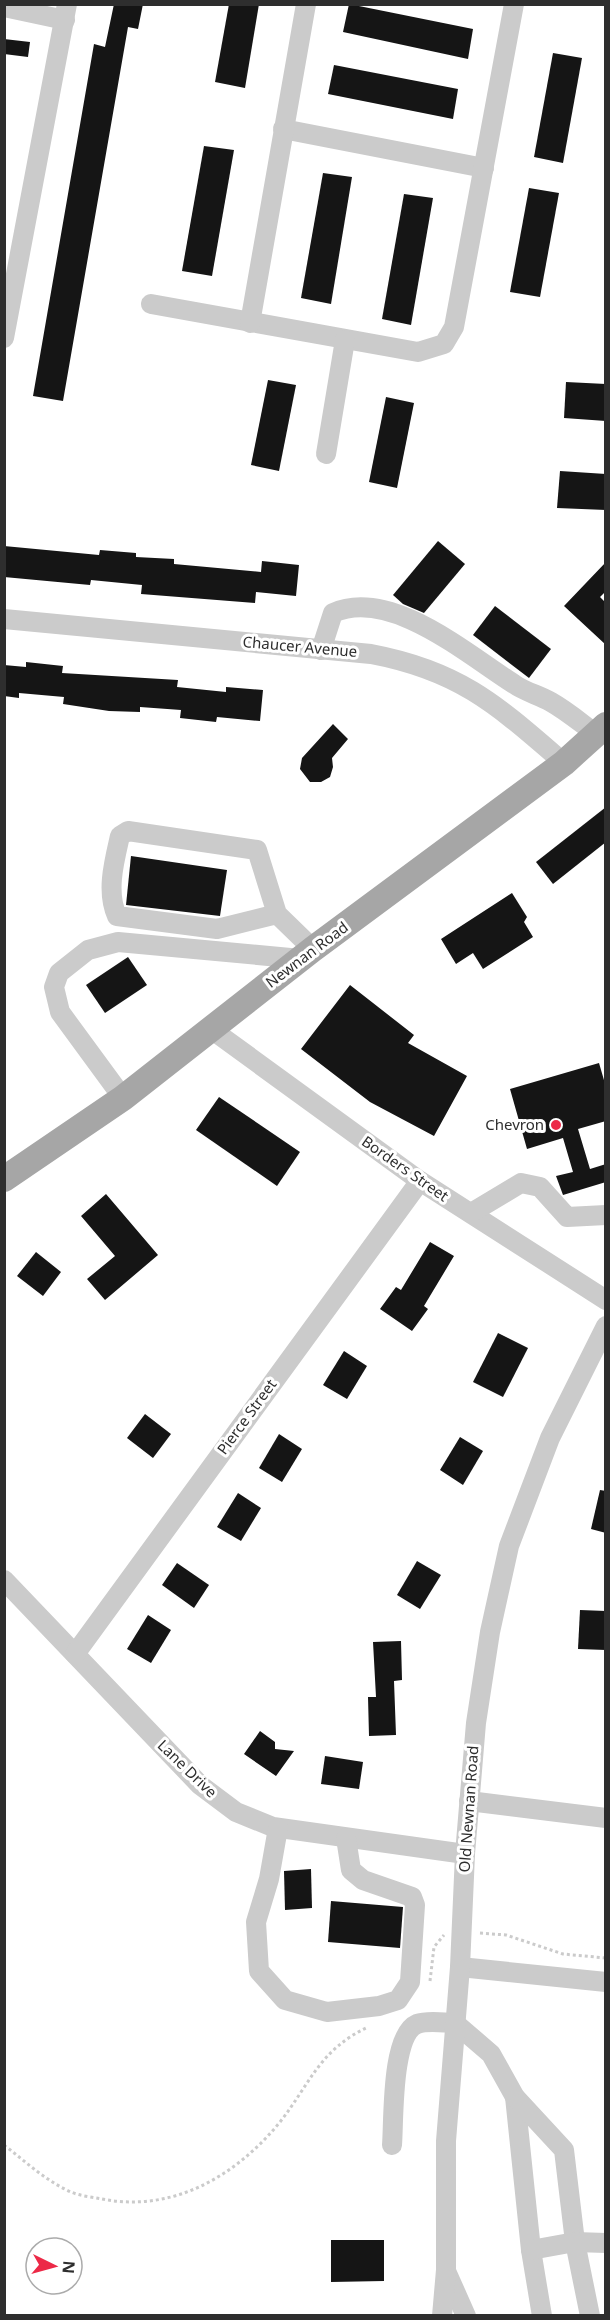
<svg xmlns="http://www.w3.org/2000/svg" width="610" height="2320" font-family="'Noto Sans',sans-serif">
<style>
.building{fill:#151515}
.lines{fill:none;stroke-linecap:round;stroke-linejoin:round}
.path{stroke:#cbcbcb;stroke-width:3;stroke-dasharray:3 3;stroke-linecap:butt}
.minor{stroke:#cbcbcb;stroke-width:20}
.major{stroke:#a6a6a6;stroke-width:26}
.poi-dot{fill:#ec2947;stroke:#fff;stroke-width:2}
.labels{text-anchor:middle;stroke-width:6;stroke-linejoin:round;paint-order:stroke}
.street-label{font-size:15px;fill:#2e2e2e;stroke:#fff}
.poi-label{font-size:15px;fill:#2e2e2e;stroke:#fff;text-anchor:end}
</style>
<rect width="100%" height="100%" fill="#fff"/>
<g class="building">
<path d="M114,4h29l-5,25 -10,-2 -65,374 -30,-5 61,-352 11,3z"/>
<path d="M229,4h30l-14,84 -30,-6z"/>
<path d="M349,4l124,25 -5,30 -125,-27z"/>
<path d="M4,39l26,3 -2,15 -24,-3z"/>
<path d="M553,53l29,5 -19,105 -29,-6z"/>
<path d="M334,65l124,24 -5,30 -125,-25z"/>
<path d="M204,146l30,4 -22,126 -30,-5z"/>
<path d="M323,173l29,4 -21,127 -30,-6z"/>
<path d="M529,188l30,5 -19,104 -30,-5z"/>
<path d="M404,194l29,4 -22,127 -29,-6z"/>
<path d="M268,380l28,5 -17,86 -28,-6z"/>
<path d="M566,382l40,2v37l-42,-3z"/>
<path d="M386,397l28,6 -17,85 -28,-6z"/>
<path d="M560,471l46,3v36l-49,-2z"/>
<path d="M438,541l27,23 -41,49 -21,-9 -10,-9z"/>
<path d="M4,546l95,9 1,-5 36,3v4l38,2v5l87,8 1,-11 37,4 -3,31 -40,-4 -1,11 -114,-9 1,-9 -51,-5 -1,5 -86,-8z"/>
<path d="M606,562v29l-6,6 6,6v42l-42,-39z"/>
<path d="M495,606l56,43 -22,29 -56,-43z"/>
<path d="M26,662l37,4 -1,7 116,7 -1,7 49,5v-5l37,3 -3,31 -43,-4 -1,5 -36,-4 1,-8 -41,-3v5l-31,-1 -46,-7 1,-7 -45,-4v5l-15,-2v-31l22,2z"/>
<path d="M333,724l15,15 -16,19 1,9 -3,10 -9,5h-11l-10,-13 2,-11z"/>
<path d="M606,807v35l-53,42 -17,-22z"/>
<path d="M131,856l96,14 -7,46 -94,-11z"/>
<path d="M512,893l15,24 -3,5 9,15 -50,32 -10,-16 -17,11 -15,-25z"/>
<path d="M128,957l19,28 -42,28 -19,-28z"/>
<path d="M350,985l64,50 -6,8 59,33 -33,60 -64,-34 -69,-53z"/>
<path d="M599,1063l7,24v34l-28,8 12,40 16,-5v18l-43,13 -7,-19 17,-4 -10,-34 -36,11 -17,-60z"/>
<path d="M219,1097l81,55 -23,34 -81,-56z"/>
<path d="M106,1194l52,61 -53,45 -18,-21 28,-23 -34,-40z"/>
<path d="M430,1242l24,14 -30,50 4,3 -16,22 -32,-22 16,-22 5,3z"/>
<path d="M36,1252l25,20 -18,24 -26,-20z"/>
<path d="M498,1333l30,15 -25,49 -30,-15z"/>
<path d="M344,1351l23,15 -20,33 -24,-14z"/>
<path d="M145,1414l26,20 -18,24 -26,-20z"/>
<path d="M279,1434l23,15 -20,33 -23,-14z"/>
<path d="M460,1437l23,14 -20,34 -23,-15z"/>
<path d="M600,1490l6,1v42l-15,-4z"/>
<path d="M238,1493l23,15 -20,33 -24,-14z"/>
<path d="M417,1561l24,14 -21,34 -23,-14z"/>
<path d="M177,1563l32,22 -15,23 -32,-23z"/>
<path d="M580,1610l26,1v39l-28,-1z"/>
<path d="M148,1615l23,15 -20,33 -24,-14z"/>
<path d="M401,1641l1,39 -8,1 2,54 -27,1 -1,-39h8l-3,-55z"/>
<path d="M260,1731l15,11v7l19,2 -18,25 -32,-22z"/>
<path d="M325,1756l38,6 -4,27 -38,-5z"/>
<path d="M311,1869l1,39 -27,2 -1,-39z"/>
<path d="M331,1901l72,6 -3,41 -72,-6z"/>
<path d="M331,2240h53v41l-53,1z"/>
</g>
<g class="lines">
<g class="path">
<path d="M480,1933l26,2 57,19 43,4"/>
<path d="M430,1981l4,-34 10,-12"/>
<path d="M4,2145c22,17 42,36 67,47 9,4 21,5 31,7 71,14 134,-23 178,-77 30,-38 39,-72 88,-95"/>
</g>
<g class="minor">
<path d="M4,7l61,13"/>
<path d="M283,129l201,39"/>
<path d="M151,304l267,48 26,-8 10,-17 60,-323"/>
<path d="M250,323l56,-319"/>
<path d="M4,338l63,-334"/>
<path d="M326,454l19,-114"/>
<path d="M4,619l367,35c90,17 127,52 193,109"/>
<path d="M321,650l12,-37c57,-26 135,42 181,71 11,8 25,11 37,18 16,9 30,21 45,32"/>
<path d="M277,914l-60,15 -100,-13c-11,-24 -3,-54 3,-80l8,-5 129,19 20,64 36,35"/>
<path d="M211,1029l209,152 186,119"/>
<path d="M123,1098l-63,-86 -6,-25 5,-14 29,-23 30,-8 183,17"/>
<path d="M471,1213l50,-30 19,4 27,30 39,-2"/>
<path d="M4,1580l196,205 36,27 37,15 192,27"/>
<path d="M75,1654l345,-473"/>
<path d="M469,1801l137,17"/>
<path d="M278,1828l-9,51 -13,43 3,49 26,29 42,12 52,-6 19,-6 12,-18 5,-77 -3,-8 -49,-17 -12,-10 -5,-32"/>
<path d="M460,1967l146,15"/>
<path d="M515,2097l16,153 11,66"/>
<path d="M392,2145c2,-25 -1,-110 25,-121 11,-4 27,-1 38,-1l36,31 24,43 49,53 11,92 15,74"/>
<path d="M531,2250l44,-8 31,1"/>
<path d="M446,2271l20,45"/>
<path d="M442,2316l4,-46v-129l14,-174 5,-113 11,-131 14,-91 19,-86 41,-108 56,-112"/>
</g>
<path class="major" d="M4,1179l119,-81 190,-149 251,-186 42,-38"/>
</g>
<circle class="poi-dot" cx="556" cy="1125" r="6"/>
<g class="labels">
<g class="street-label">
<text transform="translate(300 647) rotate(5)" y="5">Chaucer Avenue</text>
<text transform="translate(307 955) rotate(-37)" y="5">Newnan Road</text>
<text transform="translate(405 1169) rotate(35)" y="5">Borders Street</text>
<text transform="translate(247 1417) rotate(-54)" y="5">Pierce Street</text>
<text transform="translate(187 1769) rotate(44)" y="5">Lane Drive</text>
<text transform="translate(469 1809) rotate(-86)" y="5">Old Newnan Road</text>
</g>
<g class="poi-label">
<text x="544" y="1130">Chevron</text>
</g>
</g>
<rect width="610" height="2320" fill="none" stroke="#2e2e2e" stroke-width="12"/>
<g transform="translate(54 2266) rotate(95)"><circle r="28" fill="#ffffff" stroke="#ababab" stroke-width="1.5"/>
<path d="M0-4.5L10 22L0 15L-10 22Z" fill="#ec2947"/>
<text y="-9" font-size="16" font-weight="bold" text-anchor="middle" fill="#2e2e2e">N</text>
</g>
</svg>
